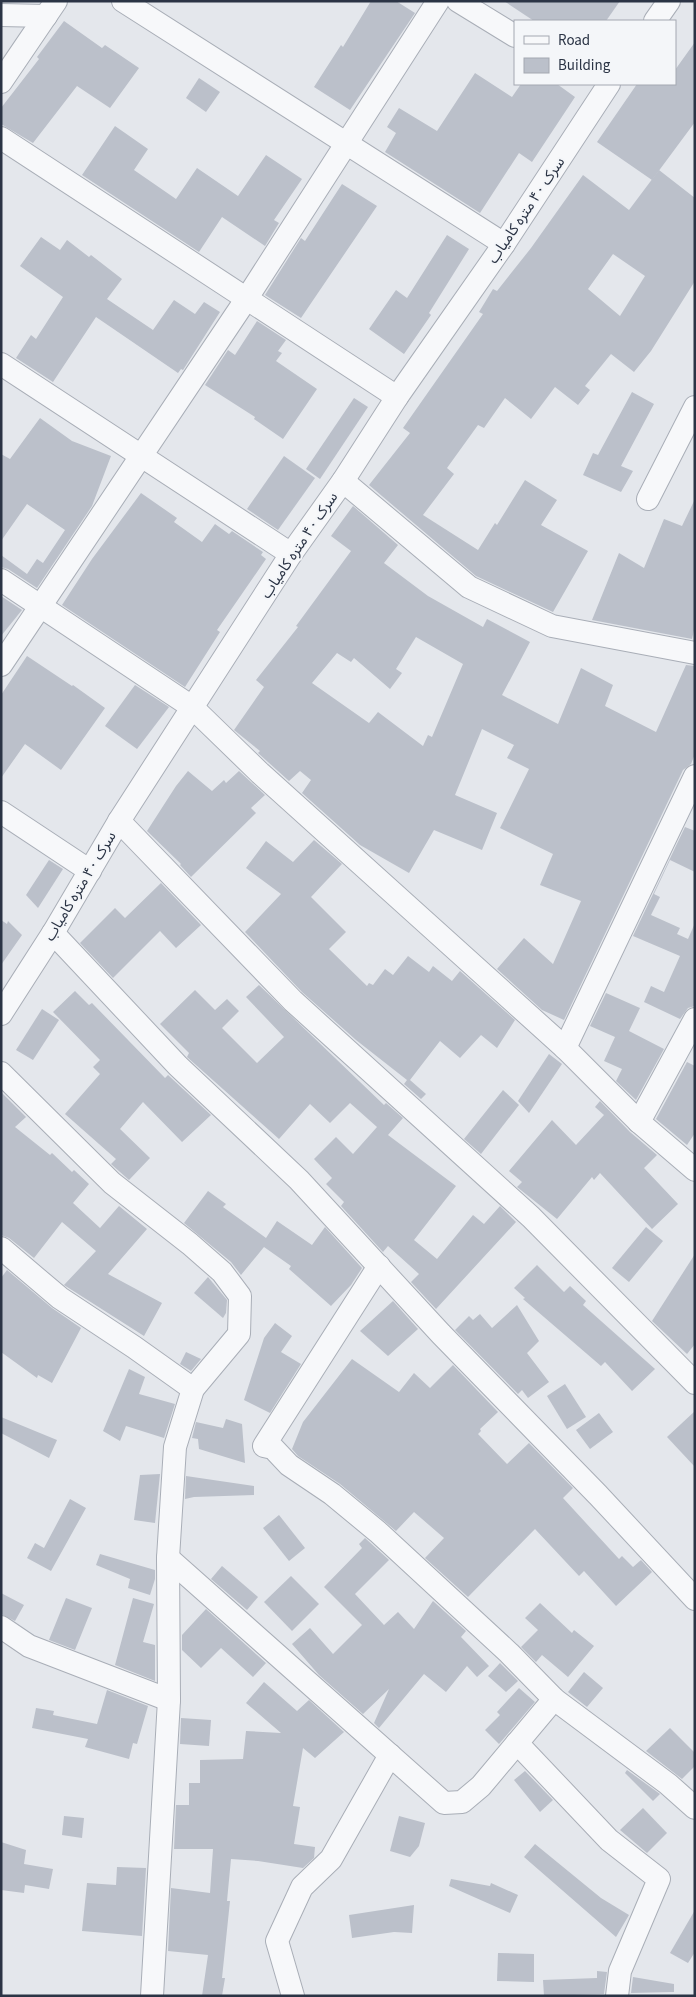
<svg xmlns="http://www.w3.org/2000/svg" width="696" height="1997" font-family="'Source Sans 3','Noto Sans Arabic',sans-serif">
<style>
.building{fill:#bbc0ca;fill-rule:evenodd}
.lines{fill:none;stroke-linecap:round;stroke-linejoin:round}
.minor-casing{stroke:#a9aeb7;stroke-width:24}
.minor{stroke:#f7f8fa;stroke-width:22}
.labels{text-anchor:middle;stroke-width:4;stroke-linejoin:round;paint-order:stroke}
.street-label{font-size:15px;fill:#2b3445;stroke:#f4f6f9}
</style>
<rect width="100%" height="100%" fill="#e4e7ec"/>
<g class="building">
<path d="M371,1h25l19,12 -65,97 -36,-23 27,-42 2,2z"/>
<path d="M504,1h116l-14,20h-72z"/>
<path d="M64,21l38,27 3,-3 34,23 -29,40 -33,-22 -44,57 -32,-19v-16l38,-49 -2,-2z"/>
<path d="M695,42v80l-43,58 -55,-38 40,-58h38v-14z"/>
<path d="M475,73l37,24 9,-13h36l18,13 -43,65 -13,-9 -39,60 -95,-61 11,-19 -9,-6 12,-19 38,23z"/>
<path d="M199,78l21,14 -14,20 -20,-14z"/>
<path d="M115,126l33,23 -14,21 42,29 21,-31 41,28 28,-41 36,24 -28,41 5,3 -14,23 -43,-29 -23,35 -117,-77z"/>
<path d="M659,170l36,28v83l-44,70 -17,21 -23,-18 -26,32 5,4 -12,15 -23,-18 -24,32 -26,-21 -21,30 -6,-3 -31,43 7,6 -31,41 55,35 17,-27 2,2 28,-45 32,20 -16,25 47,26 -35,61 -77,-36 -107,-91 41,-52 -7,-5 80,-114 -4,-2 14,-23 4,2 34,-43 52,-73 46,35zM613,254l32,22 -25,40 -32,-27z"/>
<path d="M342,184l35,22 -76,112 -36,-23 36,-57 4,3z"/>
<path d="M447,235l22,14 -40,64 2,2 -27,39 -35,-25 27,-39 11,8z"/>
<path d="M41,237l19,13 7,-10 22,17 2,-2 31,24 -15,20 46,31 21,-30 21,14 9,-12 16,10 -37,58 -2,-1 -3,4 -82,-56 -43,65 -37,-24 15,-23 5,4 27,-42 -43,-31z"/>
<path d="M257,321l29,19 -8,11 4,2 -6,8 41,28 -34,50 -29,-20 1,-2 -50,-32 23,-35 7,5z"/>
<path d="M632,392l22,12 -33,62 12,5 -12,21 -38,-17 10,-22 5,2z"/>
<path d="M354,398l14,9 -48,72 -14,-10z"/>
<path d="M40,418l32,23 39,15 -19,50 -55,82 -29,-19 -7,-2v-12l26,19 10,-15 6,4 22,-33 -38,-26 -26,37v-87l9,5z"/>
<path d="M284,456l31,22 -37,52 -31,-21z"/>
<path d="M141,493l36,25 -3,4 28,20 13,-18 14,10 3,-3 31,21 -2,3 5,4 -49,71 3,2 -35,55 -123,-82 30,-46z"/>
<path d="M695,499v127l-3,13 -100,-19 27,-67 25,15 20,-49 18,7z"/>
<path d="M353,506l45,39 -14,18 44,33 55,31 4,-8 43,23 -28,53 56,29 23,-56 32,17 -8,21 51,26 30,-67 9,1v88l-4,10 -8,6 -119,250 -22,-10 -45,-41 27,-31 29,26 28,-63 -41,-16 13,-31 -53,-26 29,-59 -22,-11 7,-13 -32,-16 -27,66 42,18 -15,37 -48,-20 -25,43 -49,-28 -58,-52 9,-13 -11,-9 -11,10 -31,-28 2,-2 -26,-21 30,-43 -8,-7 42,-53 -2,-1 55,-75 -20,-15zM416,637l47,27 -31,73 -4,-2 -5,11 -45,-34 -9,11 -57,-40 25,-30 14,9 3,-4 36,31 12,-16 -6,-4z"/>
<path d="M1,596l21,14 -21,26z"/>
<path d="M27,656l45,30 1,-1 32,23 -44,62 -36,-26 -24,34v-83z"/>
<path d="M135,685l34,22 -32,42 -32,-23z"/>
<path d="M188,771l24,20 12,-11 2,3 13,-12 26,24 -14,13 5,5 -65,64 -11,-12 1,-1 -34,-33 29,-45z"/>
<path d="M685,827l10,4v41l-25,-12 -16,34 6,3 -9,18 29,13 -3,6 11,5 7,-16v83l-7,2 -8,11 -36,-17 7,-16 13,6 16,-36 -47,-20z"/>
<path d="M314,840l28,24 -31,33 35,35 -17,17 38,37 2,-3 4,2 12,-16 8,6 15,-19 21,16 4,-6 19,15 8,-10 55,49 -18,28 -16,-13 -21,23 -20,-17 -30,39 16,14 -5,5 -17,-15 3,-4 -51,-40 -54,-48 -57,-60 36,-38 -35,-26 20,-27 27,21z"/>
<path d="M49,860l14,9 -25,39 -12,-13z"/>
<path d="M161,883l40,42 -25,23 -16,-17 -47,47 -33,-35 35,-35 10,10z"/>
<path d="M1,920l6,4 1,-3 14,14 -21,30z"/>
<path d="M259,985l125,120 2,-2 17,15 -15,17 68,51 -42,54 23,19 36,-44 11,9 16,-18 16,16 -80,87 -25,-27 8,-8 -31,-28 -5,6 -42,-46 3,-4 -18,-18 6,-6 -18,-19 22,-22 17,17 24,-27 -27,-24 -20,20 -20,-19 -31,35 -92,-82 2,-4 -29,-29 35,-34 20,20 12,-11 12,12 -17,17 35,35 27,-26 -38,-40z"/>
<path d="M75,991l14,14 3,-2 73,75 3,-3 43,40 -29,27 -39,-40 -23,27 30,29 -21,22 -18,-16 5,-5 -51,-45 35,-40 -7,-7 7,-7 -47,-48z"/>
<path d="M606,993l34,15 -11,23 35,18 -28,51 -20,-19 6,-12 -18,-8 11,-24 -25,-11z"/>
<path d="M42,1009l17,11 -26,40 -17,-10z"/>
<path d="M549,1054l13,10 -33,49 -11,-12z"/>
<path d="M687,1062l8,4v67l-8,12 -31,-26z"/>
<path d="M503,1090l16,15 -38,49 -17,-15z"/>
<path d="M1,1092l25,25 -11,10 35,28 2,-2 20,19 2,-2 15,14 -16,19 27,25 19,-22 28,23 -39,45 54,29 -18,33 -80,-51 32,-34 -34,-29 -28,36 -25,-20 -8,-3z"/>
<path d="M600,1101l30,31 27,23 -13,13 34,36 -26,25 -52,-56 -6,7 -2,-3 -35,42 -40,-32 5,-5 -13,-11 43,-51 24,25 28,-30 -9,-8z"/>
<path d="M208,1191l18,13 -3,3 43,31 11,-17 35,24 13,-18 37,41 -11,17 -20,21 -42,-37 2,-3 -27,-19 -23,28 -10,-13 -47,-39z"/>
<path d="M646,1227l17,14 -34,41 -17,-14z"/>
<path d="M695,1254v90l-8,10 -35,-33z"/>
<path d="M537,1265l27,27 6,-6 16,15 -3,4 72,64 -23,22 -27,-29 -4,4 -78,-67 2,-1 -11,-10z"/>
<path d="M7,1270l45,38 29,20 -29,55 -14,-8 -1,3 -36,-26v-74z"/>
<path d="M208,1277l19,23 -1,13 -3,5 -29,-25z"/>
<path d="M393,1301l25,28 -30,27 -28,-25z"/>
<path d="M517,1305l22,36 -12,12 22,29 -21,16 -6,-8 -4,4 -63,-64 14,-14 4,4 7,-6 12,14z"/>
<path d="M275,1323l17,13 -11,16 20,12 -31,49 -26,-13 20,-62z"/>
<path d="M186,1352l15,7 -10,12 -11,-7z"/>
<path d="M352,1359l47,33 15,-19 16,15 23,-23 45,47 -18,17 1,2 -3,3 29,30 22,-21 44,45 -10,10 56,61 3,-3 11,11 8,-7 11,12 -36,34 -32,-35 -5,5 -44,-47 -67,68 -43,-39 19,-20 -30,-26 -18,19 -56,-47 -42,-28 -6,-7 11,-27z"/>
<path d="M129,1369l16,8 -6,17 36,10 -11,34 -38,-12 -6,15 -17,-10z"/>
<path d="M565,1384l21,33 -19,12 -20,-33z"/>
<path d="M695,1411v56l-28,-30z"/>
<path d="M599,1413l14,19 -23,17 -14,-19z"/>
<path d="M1,1417l56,23 -8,18 -48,-25z"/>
<path d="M226,1419l16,5 3,39 -46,-14 -1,-10 -6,-1 4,-16 27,6z"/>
<path d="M160,1474l-5,49 -21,-3 6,-45z"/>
<path d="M186,1476l68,10v9l-60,2 -9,2z"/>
<path d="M70,1499l16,9 -35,63 -24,-13 8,-15 9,5z"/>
<path d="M279,1515l26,33 -16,13 -26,-33z"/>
<path d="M365,1538l24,22 -34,34 29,31 14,-13 16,17 19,-28 33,30 -5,6 28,29 -12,11 -10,-11 -21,26 -22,-18 -45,54 -5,-5 15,-34 -26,25 -44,-39 -27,-31 18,-16 23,26 29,-29 -38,-38 38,-39 -3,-4z"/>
<path d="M100,1554l55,16v9l-5,16 -22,-7 2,-9 -34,-14z"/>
<path d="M222,1566l36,31 -11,13 -36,-31z"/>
<path d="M291,1576l28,28 -27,27 -28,-29z"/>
<path d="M1,1593l23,12 -9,16 -14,-7z"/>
<path d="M66,1598l26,10 -17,42 -26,-10z"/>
<path d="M133,1598l21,6 -11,38 12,3v36l-40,-16z"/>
<path d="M540,1603l32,30 2,-3 20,16 -26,31 -26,-22 -6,7 -15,-15 17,-17 -13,-12z"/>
<path d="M206,1609l60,54 -13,14 -32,-29 -20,20 -19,-18v-15z"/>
<path d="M500,1663l18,18 -12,11 -18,-16z"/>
<path d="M584,1672l19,16 -16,19 -19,-15z"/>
<path d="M264,1682l33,29 12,-11 35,32 -29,26 -12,-10 -10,58 7,1 -6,37 21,3 -1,11 -11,10 -45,-7 -27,-2 -4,42h3l-8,77h3l-3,18h-20l6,-41 -40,-4 3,-63 39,5 3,-44h-39l2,-44h13v-22h11v-23l43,-1 3,-28 35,2 -35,-30z"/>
<path d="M519,1688l16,14 -36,42 -14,-14 15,-15 -3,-3z"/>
<path d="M107,1690l41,16 -11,38 -4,-1 -4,16 -44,-12 3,-8 -56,-11 4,-20 18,3 -1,4 44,9z"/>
<path d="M181,1718l30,2 -2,26 -29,-2z"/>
<path d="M670,1728l25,25v13l-13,13 -36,-28z"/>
<path d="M627,1770l33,24 -7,7 -28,-28z"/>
<path d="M525,1771l28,29 -13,12 -26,-32z"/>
<path d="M643,1808l24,25 -20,20 -27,-23z"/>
<path d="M64,1816l20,2 -2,20 -20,-3z"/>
<path d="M399,1816l26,7 -6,23 -9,11 -20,-6z"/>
<path d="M1,1842l25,8 -2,14 29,5 -4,20 -24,-4 -1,8 -23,-3z"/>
<path d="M535,1844l66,54 28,17 -13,22 -92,-80z"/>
<path d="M117,1867l29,1 -4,68 -60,-5 5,-48 29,2z"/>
<path d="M451,1879l39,7 1,-3 27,12 -8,18 -61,-27z"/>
<path d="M414,1905l-2,28 -18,-1 -42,6 -3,-23z"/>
<path d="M695,1910v42l-7,11 -18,-10z"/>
<path d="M498,1953l36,1v28l-37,-1z"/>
<path d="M597,1971l10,1 -3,22 -60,2 -1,-16 54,-2z"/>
<path d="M633,1977l41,7v8l-43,1z"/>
</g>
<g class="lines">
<defs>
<g id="minor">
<path d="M123,1l381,243"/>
<path d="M458,1l57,35"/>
<path d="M1,15l45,1"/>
<path d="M655,21l14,-20"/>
<path d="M1,82l55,-81"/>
<path d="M1,138l396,259"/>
<path d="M1,364l290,190"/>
<path d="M343,481l126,106 83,39 143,27"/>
<path d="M648,499l47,-92"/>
<path d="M1,580l191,127 68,66 305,275 74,74 56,48"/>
<path d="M1,665l246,-367 191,-297"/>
<path d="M1,812l89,59"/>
<path d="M119,821l174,180 238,216 164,166"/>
<path d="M53,933l125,133 121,114 142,154 157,161 97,104"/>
<path d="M1,1014l52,-81 66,-112 172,-267 52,-73 54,-84 107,-153 105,-160"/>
<path d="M565,1048l130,-272"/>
<path d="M1,1073l111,110 78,61 32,28 18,24 -1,38 -46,55 -18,58 -7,111 1,142 -17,296"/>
<path d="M639,1122l56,-103"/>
<path d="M1,1248l59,50 74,49 59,42"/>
<path d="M379,1266l-115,180 9,2 16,17 43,29 46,38 131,121 45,46 114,85 27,24"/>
<path d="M168,1558l276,245 18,-1 19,-16 73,-87"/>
<path d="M1,1627l28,19 140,54"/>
<path d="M517,1743l92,97 50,39 -39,92 -3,25"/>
<path d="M293,1996l-16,-55 25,-54 29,-28 59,-104"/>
</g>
</defs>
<use href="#minor" class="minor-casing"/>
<use href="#minor" class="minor"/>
</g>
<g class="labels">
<g class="street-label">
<text transform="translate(526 210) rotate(-56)" y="5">سرک ۴۰ متره کامیاب</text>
<text transform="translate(299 545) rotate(-56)" y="5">سرک ۴۰ متره کامیاب</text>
<text transform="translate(80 886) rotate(-59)" y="5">سرک ۴۰ متره کامیاب</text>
</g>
</g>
<rect width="696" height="1997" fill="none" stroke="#2b3445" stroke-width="5"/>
<rect x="514" y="20" width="162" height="65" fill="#f4f6f9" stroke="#a4a8b1"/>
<rect x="524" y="36" width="25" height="8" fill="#f7f8fa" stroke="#a4a8b1"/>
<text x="558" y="45" font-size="15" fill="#2b3445">Road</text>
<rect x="524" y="58" width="25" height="15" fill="#bbc0ca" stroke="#a4a8b1"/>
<text x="558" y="70" font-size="15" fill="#2b3445">Building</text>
</svg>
